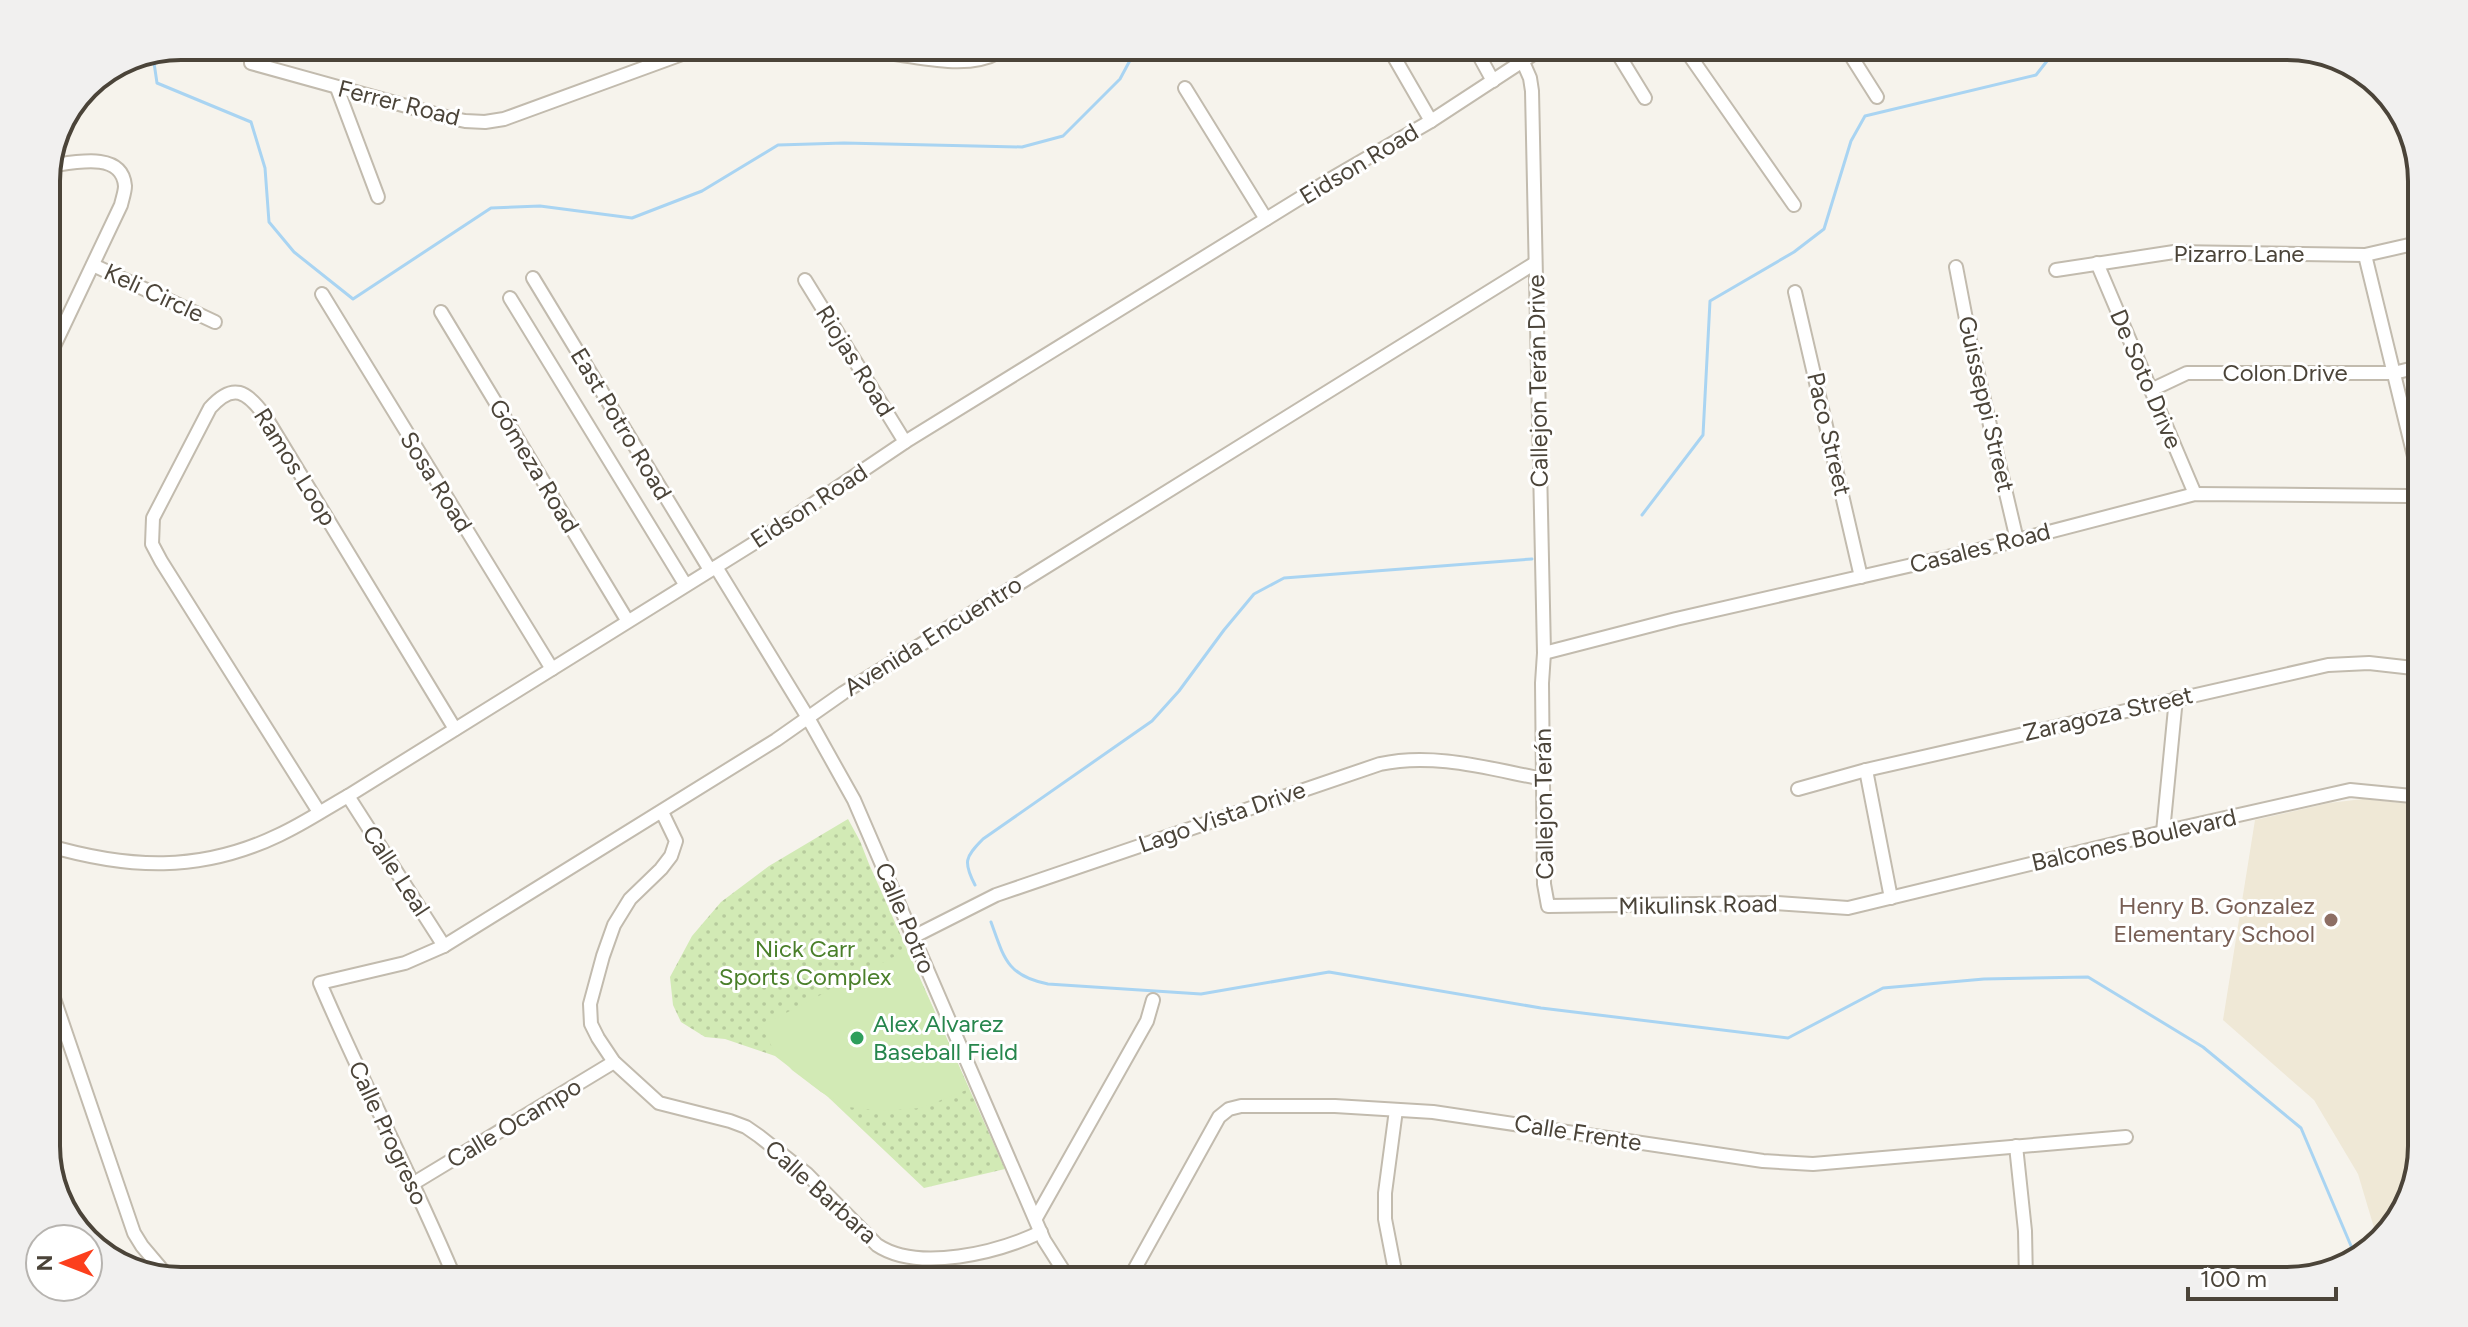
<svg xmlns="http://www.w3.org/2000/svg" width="2468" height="1327" font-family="Figtree,sans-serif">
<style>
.education{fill:#efe8d6}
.park{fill:url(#park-dots)}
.pitch{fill:#d2eab5}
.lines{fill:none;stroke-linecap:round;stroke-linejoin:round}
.stream{stroke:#a9d4f2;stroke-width:3}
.minor-casing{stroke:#c2bbae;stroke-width:16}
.minor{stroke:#fff;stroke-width:12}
.education-dot{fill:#8d6e63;stroke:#fff;stroke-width:3}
.leisure-dot{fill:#2e9e5b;stroke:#fff;stroke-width:3}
.labels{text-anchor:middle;stroke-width:6;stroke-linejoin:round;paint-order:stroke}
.street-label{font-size:24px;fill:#4b4439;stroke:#fff}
.education-label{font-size:24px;fill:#785e54;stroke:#fff;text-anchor:end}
.park-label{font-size:24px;fill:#4a7f2a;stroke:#fff}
.leisure-label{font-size:24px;fill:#27864d;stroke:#fff;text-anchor:start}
.rim{fill:none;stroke:#4b4439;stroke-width:4}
</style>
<defs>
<pattern id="park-dots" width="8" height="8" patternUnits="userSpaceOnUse" patternTransform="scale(2)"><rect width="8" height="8" fill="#d2eab5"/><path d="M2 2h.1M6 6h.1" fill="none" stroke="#b6ca9c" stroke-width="1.8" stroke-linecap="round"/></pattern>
</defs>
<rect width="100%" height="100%" fill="#f6f3ec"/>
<path class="education" d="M2363,799l59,6v341l-14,60 -30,35 -20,-67 -44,-74 -91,-80 32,-200 74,-17z"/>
<path class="park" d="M848,819l12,22 9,23 136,305 -81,19 -96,-91 -53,-41 -50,-17 -20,-2 -24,-15 -8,-17 -3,-28 22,-41 29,-34 48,-36z"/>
<path class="pitch" d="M907,950l62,139 -48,19 -38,3 -35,-4 -27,-15 -29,-22 -19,-21 -12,-23z"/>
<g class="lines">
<g class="stream">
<path d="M153,56l4,27 94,39 14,46 4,54 25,30 59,47 138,-91 49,-2 92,12 70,-27 76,-46 66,-2 178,4 41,-11 57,-57 15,-28"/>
<path d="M1642,515l61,-80 7,-134 84,-49 30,-23 27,-88 14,-25 171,-41 22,-28"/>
<path d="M975,885c-12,-23 -10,-28 8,-46l169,-118 27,-30 45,-61 30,-36 30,-16 248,-19"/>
<path d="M991,922c13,36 16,54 57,62l153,10 128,-22 212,36 247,30 95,-50 101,-9 104,-2 115,70 98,81 56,132"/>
</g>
<defs>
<g id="minor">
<path d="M1846,48l31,49"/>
<path d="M1615,49l30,49"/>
<path d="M1685,49l109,156"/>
<path d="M1390,50l41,71"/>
<path d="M1476,50l17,31"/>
<path d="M887,53c36,4 80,17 112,-1"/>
<path d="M1523,62l7,16 2,13 12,562 -2,30 2,201 4,22 228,-3 72,5 315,-76 187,-42 72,7"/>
<path d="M251,63l195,54 19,4 20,1 19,-3 178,-65"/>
<path d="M337,88l41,109"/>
<path d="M1185,88l81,131"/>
<path d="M2365,255l57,234"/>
<path d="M2097,263l98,231"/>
<path d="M93,265l122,57"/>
<path d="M1956,267l14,73 47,200"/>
<path d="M2056,270l118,-18 191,3 57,-13"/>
<path d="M533,278l177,292"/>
<path d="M805,280l100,162"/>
<path d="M1795,292l66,285"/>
<path d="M322,294l230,375"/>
<path d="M510,298l175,286"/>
<path d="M441,312l186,308"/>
<path d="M46,363l75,-158c1,-5 4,-13 4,-19 -3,-36 -53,-23 -76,-20"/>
<path d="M2151,390l36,-17h207l28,-7"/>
<path d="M716,567l91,149 47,84 190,440 26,41"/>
<path d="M1544,653l132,-34 315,-72 204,-53 213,2 14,-3"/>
<path d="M1866,770l25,128"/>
<path d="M1798,789l68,-19 462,-105 41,-2 53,6"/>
<path d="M348,796l96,150"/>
<path d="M319,812l-158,-251 -9,-17 1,-26 57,-110c23,-26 37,-17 55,8l190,313"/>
<path d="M662,812l14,29 -5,15 -10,13 -31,30 -16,26 -11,31 -13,48 1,20 7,14 16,24 45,41 71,18 16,6 13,9 48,38 70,71c42,28 122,7 164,-13"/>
<path d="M2163,832l13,-134"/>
<path d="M46,845c82,24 154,28 233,-10 24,-11 46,-26 69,-39l419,-261 138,-93 426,-263 100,-58 110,-72"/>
<path d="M913,937l83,-42 384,-131c54,-12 110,5 163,15"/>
<path d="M46,975l88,258 8,13 28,33"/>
<path d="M1396,1110l-11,83v26l12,62"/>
<path d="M2016,1146l9,85 1,50"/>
<path d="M414,1183l200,-121"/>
<path d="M1036,1218l111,-197 6,-21"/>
<path d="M456,1281c-42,-101 -93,-197 -136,-298l85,-20 39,-17 332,-206 67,-47 692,-430"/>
<path d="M1128,1281l91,-164 10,-8 12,-3h94l98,6 330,49 50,3 313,-27"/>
</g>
</defs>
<use href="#minor" class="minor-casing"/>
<use href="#minor" class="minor"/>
</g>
<circle class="education-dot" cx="2331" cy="920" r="8"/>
<circle class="leisure-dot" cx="857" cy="1038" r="8"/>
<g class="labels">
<g class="street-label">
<text transform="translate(399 103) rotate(14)" y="8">Ferrer Road</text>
<text transform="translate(1359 164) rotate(-31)" y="8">Eidson Road</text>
<text x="2239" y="262">Pizarro Lane</text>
<text transform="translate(154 293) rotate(25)" y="8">Keli Circle</text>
<text transform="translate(855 361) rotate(58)" y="8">Riojas Road</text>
<text x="2285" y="381">Colon Drive</text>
<text transform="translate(2146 379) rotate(67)" y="8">De Soto Drive</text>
<text transform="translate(1538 381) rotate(-91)" y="8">Callejon Terán Drive</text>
<text transform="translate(1986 404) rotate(77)" y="8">Guisseppi Street</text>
<text transform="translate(621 424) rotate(59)" y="8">East Potro Road</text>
<text transform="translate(1829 434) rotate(77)" y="8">Paco Street</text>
<text transform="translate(534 466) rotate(59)" y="8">Gómeza Road</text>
<text transform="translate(295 467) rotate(58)" y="8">Ramos Loop</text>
<text transform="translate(436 482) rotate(58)" y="8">Sosa Road</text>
<text transform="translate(809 506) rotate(-33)" y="8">Eidson Road</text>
<text transform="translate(1980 548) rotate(-14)" y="8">Casales Road</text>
<text transform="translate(933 636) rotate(-32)" y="8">Avenida Encuentro</text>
<text transform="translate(2108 714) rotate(-13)" y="8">Zaragoza Street</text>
<text transform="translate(1544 804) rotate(-91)" y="8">Callejon Terán</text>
<text transform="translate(1222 817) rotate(-19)" y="8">Lago Vista Drive</text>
<text transform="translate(2134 840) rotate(-13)" y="8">Balcones Boulevard</text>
<text transform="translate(396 871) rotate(57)" y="8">Calle Leal</text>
<text transform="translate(1698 905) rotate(-1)" y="8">Mikulinsk Road</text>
<text transform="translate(905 918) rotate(67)" y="8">Calle Potro</text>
<text transform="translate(514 1123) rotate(-31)" y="8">Calle Ocampo</text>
<text transform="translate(388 1133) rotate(65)" y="8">Calle Progreso</text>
<text transform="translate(1578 1133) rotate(9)" y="8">Calle Frente</text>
<text transform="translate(821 1192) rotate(42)" y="8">Calle Barbara</text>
</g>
<g class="education-label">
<text x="2315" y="914">Henry B. Gonzalez<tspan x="2315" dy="28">Elementary School</tspan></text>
</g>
<g class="park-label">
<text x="805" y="957">Nick Carr<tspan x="805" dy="28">Sports Complex</tspan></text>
</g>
<g class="leisure-label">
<text x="873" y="1032">Alex Alvarez<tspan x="873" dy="28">Baseball Field</tspan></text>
</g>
</g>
<path d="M0 0H2468V1327H0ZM181 60H2287A121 121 0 0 1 2408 181V1146A121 121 0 0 1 2287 1267H181A121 121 0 0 1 60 1146V181A121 121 0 0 1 181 60Z" fill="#f1f0ef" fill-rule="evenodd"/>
<path class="rim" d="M181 60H2287A121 121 0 0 1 2408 181V1146A121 121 0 0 1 2287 1267H181A121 121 0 0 1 60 1146V181A121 121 0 0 1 181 60Z"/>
<g transform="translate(64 1263) rotate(270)"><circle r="38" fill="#ffffff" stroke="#b7b4b0" stroke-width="2"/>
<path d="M0-6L14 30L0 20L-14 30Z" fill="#fc3f1d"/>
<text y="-12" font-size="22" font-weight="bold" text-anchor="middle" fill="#4b4439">N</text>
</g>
<path d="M2188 1287v12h148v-12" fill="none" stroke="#4b4439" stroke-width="4"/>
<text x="2200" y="1287" font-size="24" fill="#4b4439" stroke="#ffffff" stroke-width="6" paint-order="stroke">100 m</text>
</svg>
